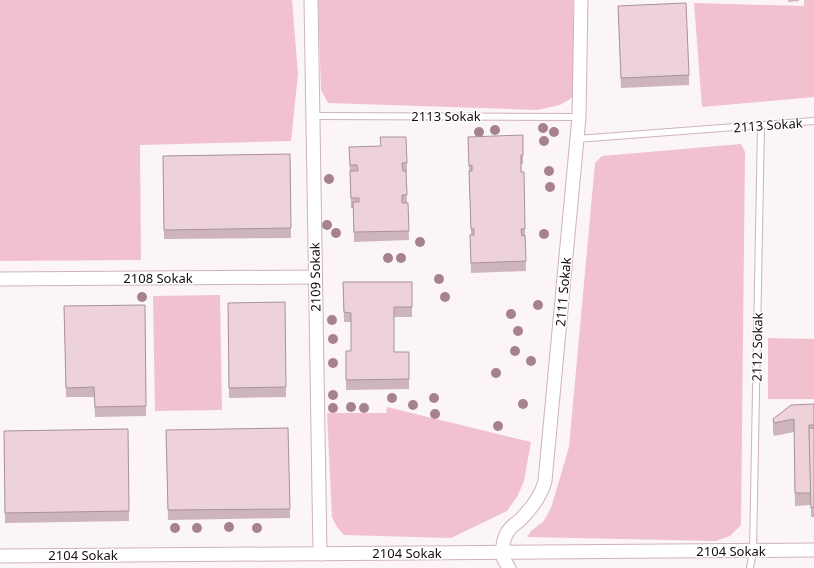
<svg xmlns="http://www.w3.org/2000/svg" width="814" height="568" font-family="'Noto Sans',sans-serif">
<style>
.green{fill:#f2c1cf}
.lines{fill:none;stroke-linecap:round;stroke-linejoin:round}
.lane-casing{stroke:#ceb3bb;stroke-width:8}
.street-casing{stroke:#ceb3bb;stroke-width:15}
.lane{stroke:#fff;stroke-width:6}
.street{stroke:#fff;stroke-width:13}
.tree{fill:#a68290}
.wall{fill:#cdb5bb}
.building{fill:#eed2da;stroke:#a79399}
.labels{text-anchor:middle;stroke-width:3;stroke-linejoin:round;paint-order:stroke}
.street-label{font-size:13px;fill:#150c0f;stroke:#fff}
</style>
<rect width="100%" height="100%" fill="#fbf5f7"/>
<g class="green">
<path d="M0,0h292l6,74 -7,67 -151,4 1,115 -141,1z"/>
<path d="M318,0h255l2,96 -15,9 -23,5 -209,-7 -7,-13z"/>
<path d="M804,0h10v97l-112,10 -8,-104 110,3z"/>
<path d="M741,144l4,8 -4,373 -11,11 -14,5 -189,-4 4,-6 12,-9 8,-14 18,-61 26,-284 7,-7z"/>
<path d="M220,295l2,115 -67,1 -2,-115z"/>
<path d="M768,338l46,1v60h-46z"/>
<path d="M387,407l144,35 -7,39 -7,16 -10,14 -56,27 -107,-3 -7,-8 -5,-10 -5,-104h59z"/>
</g>
<g class="lines">
<defs>
<g id="lane">
<path d="M313,116l266,1"/>
<path d="M577,139l237,-18"/>
<path d="M750,568l3,-17 8,-426"/>
</g>
<g id="street">
<path d="M311,0l9,554"/>
<path d="M0,279l315,-2"/>
<path d="M0,556l814,-6"/>
<path d="M509,568c-2,-4 -5,-7 -6,-11 -1,-8 0,-17 4,-24 3,-6 8,-9 13,-13 11,-11 21,-23 25,-39l34,-364 2,-117"/>
</g>
</defs>
<use href="#lane" class="lane-casing"/>
<use href="#street" class="street-casing"/>
<use href="#lane" class="lane"/>
<use href="#street" class="street"/>
</g>
<g class="tree">
<circle cx="543" cy="128" r="5"/>
<circle cx="495" cy="130" r="5"/>
<circle cx="479" cy="132" r="5"/>
<circle cx="554" cy="132" r="5"/>
<circle cx="544" cy="141" r="5"/>
<circle cx="549" cy="171" r="5"/>
<circle cx="329" cy="179" r="5"/>
<circle cx="550" cy="187" r="5"/>
<circle cx="327" cy="225" r="5"/>
<circle cx="336" cy="233" r="5"/>
<circle cx="544" cy="234" r="5"/>
<circle cx="420" cy="242" r="5"/>
<circle cx="388" cy="258" r="5"/>
<circle cx="401" cy="258" r="5"/>
<circle cx="439" cy="279" r="5"/>
<circle cx="142" cy="297" r="5"/>
<circle cx="445" cy="297" r="5"/>
<circle cx="538" cy="305" r="5"/>
<circle cx="511" cy="314" r="5"/>
<circle cx="332" cy="320" r="5"/>
<circle cx="518" cy="331" r="5"/>
<circle cx="333" cy="339" r="5"/>
<circle cx="515" cy="351" r="5"/>
<circle cx="531" cy="361" r="5"/>
<circle cx="333" cy="363" r="5"/>
<circle cx="496" cy="373" r="5"/>
<circle cx="333" cy="395" r="5"/>
<circle cx="392" cy="398" r="5"/>
<circle cx="434" cy="398" r="5"/>
<circle cx="523" cy="404" r="5"/>
<circle cx="413" cy="405" r="5"/>
<circle cx="351" cy="407" r="5"/>
<circle cx="333" cy="408" r="5"/>
<circle cx="364" cy="408" r="5"/>
<circle cx="435" cy="414" r="5"/>
<circle cx="498" cy="426" r="5"/>
<circle cx="229" cy="527" r="5"/>
<circle cx="175" cy="528" r="5"/>
<circle cx="197" cy="528" r="5"/>
<circle cx="257" cy="528" r="5"/>
</g>
<g class="wall">
<path d="M788,0h11v1l-11,1z"/>
<path d="M618,6l71,69v10l-68,3z"/>
<path d="M468,137l55,18v9l-2,1 4,64 1,42 -55,2 -1,-28 1,-10z"/>
<path d="M349,147l58,16v10h-1l1,30h1l1,37 -55,2 -1,-34h-2z"/>
<path d="M290,154l1,84 -127,1 -1,-83z"/>
<path d="M343,282h69v35h-18v35h15v37l-63,1v-39h5v-29h-7z"/>
<path d="M285,302l1,95 -57,1 -1,-95z"/>
<path d="M145,305l1,111 -51,1 -1,-20h-28l-2,-91z"/>
<path d="M814,404v113h-3v-12l-16,1 -1,-74 -20,4 -1,-4v-13z"/>
<path d="M288,428l2,90 -122,2 -2,-90z"/>
<path d="M128,429l1,92 -124,2 -1,-92z"/>
</g>
<g class="building">
<path d="M686,3l3,72 -68,3 -3,-72z"/>
<path d="M523,135v20h-2v17h3l1,57h-4l1,7 3,-1 1,26 -55,2 -1,-28h4v-6h-3l-2,-58h3v-6l-3,1 -1,-29z"/>
<path d="M380,137h26l1,26h-5l1,8h3l1,24h-5v8h6l1,28 -55,1 -1,-30h6v-4h-8l-1,-27h8l-1,-6h-7l-1,-18 32,-1z"/>
<path d="M290,154l1,74 -127,2 -1,-74z"/>
<path d="M343,282h69v25h-18v45h15v27l-63,1v-29h5v-38l-7,-1z"/>
<path d="M285,302l1,85 -57,1 -1,-85z"/>
<path d="M145,305l1,101 -51,1 -1,-20 -28,1 -2,-82z"/>
<path d="M814,404v21h-5l2,68h-16l-1,-74 -20,4 -1,-4 18,-14z"/>
<path d="M288,428l2,81 -122,1 -2,-80z"/>
<path d="M809,428h5v79l-3,1z"/>
<path d="M128,429l1,82 -124,2 -1,-82z"/>
</g>
<g class="labels">
<g class="street-label">
<text x="446" y="121">2113 Sokak</text>
<text transform="translate(768 125) rotate(-4)" y="5">2113 Sokak</text>
<text transform="translate(315 277) rotate(-91)" y="5">2109 Sokak</text>
<text x="158" y="283">2108 Sokak</text>
<text transform="translate(563 292) rotate(-85)" y="5">2111 Sokak</text>
<text transform="translate(757 347) rotate(-89)" y="5">2112 Sokak</text>
<text x="731" y="556">2104 Sokak</text>
<text x="407" y="558">2104 Sokak</text>
<text x="83" y="560">2104 Sokak</text>
</g>
</g>
</svg>
